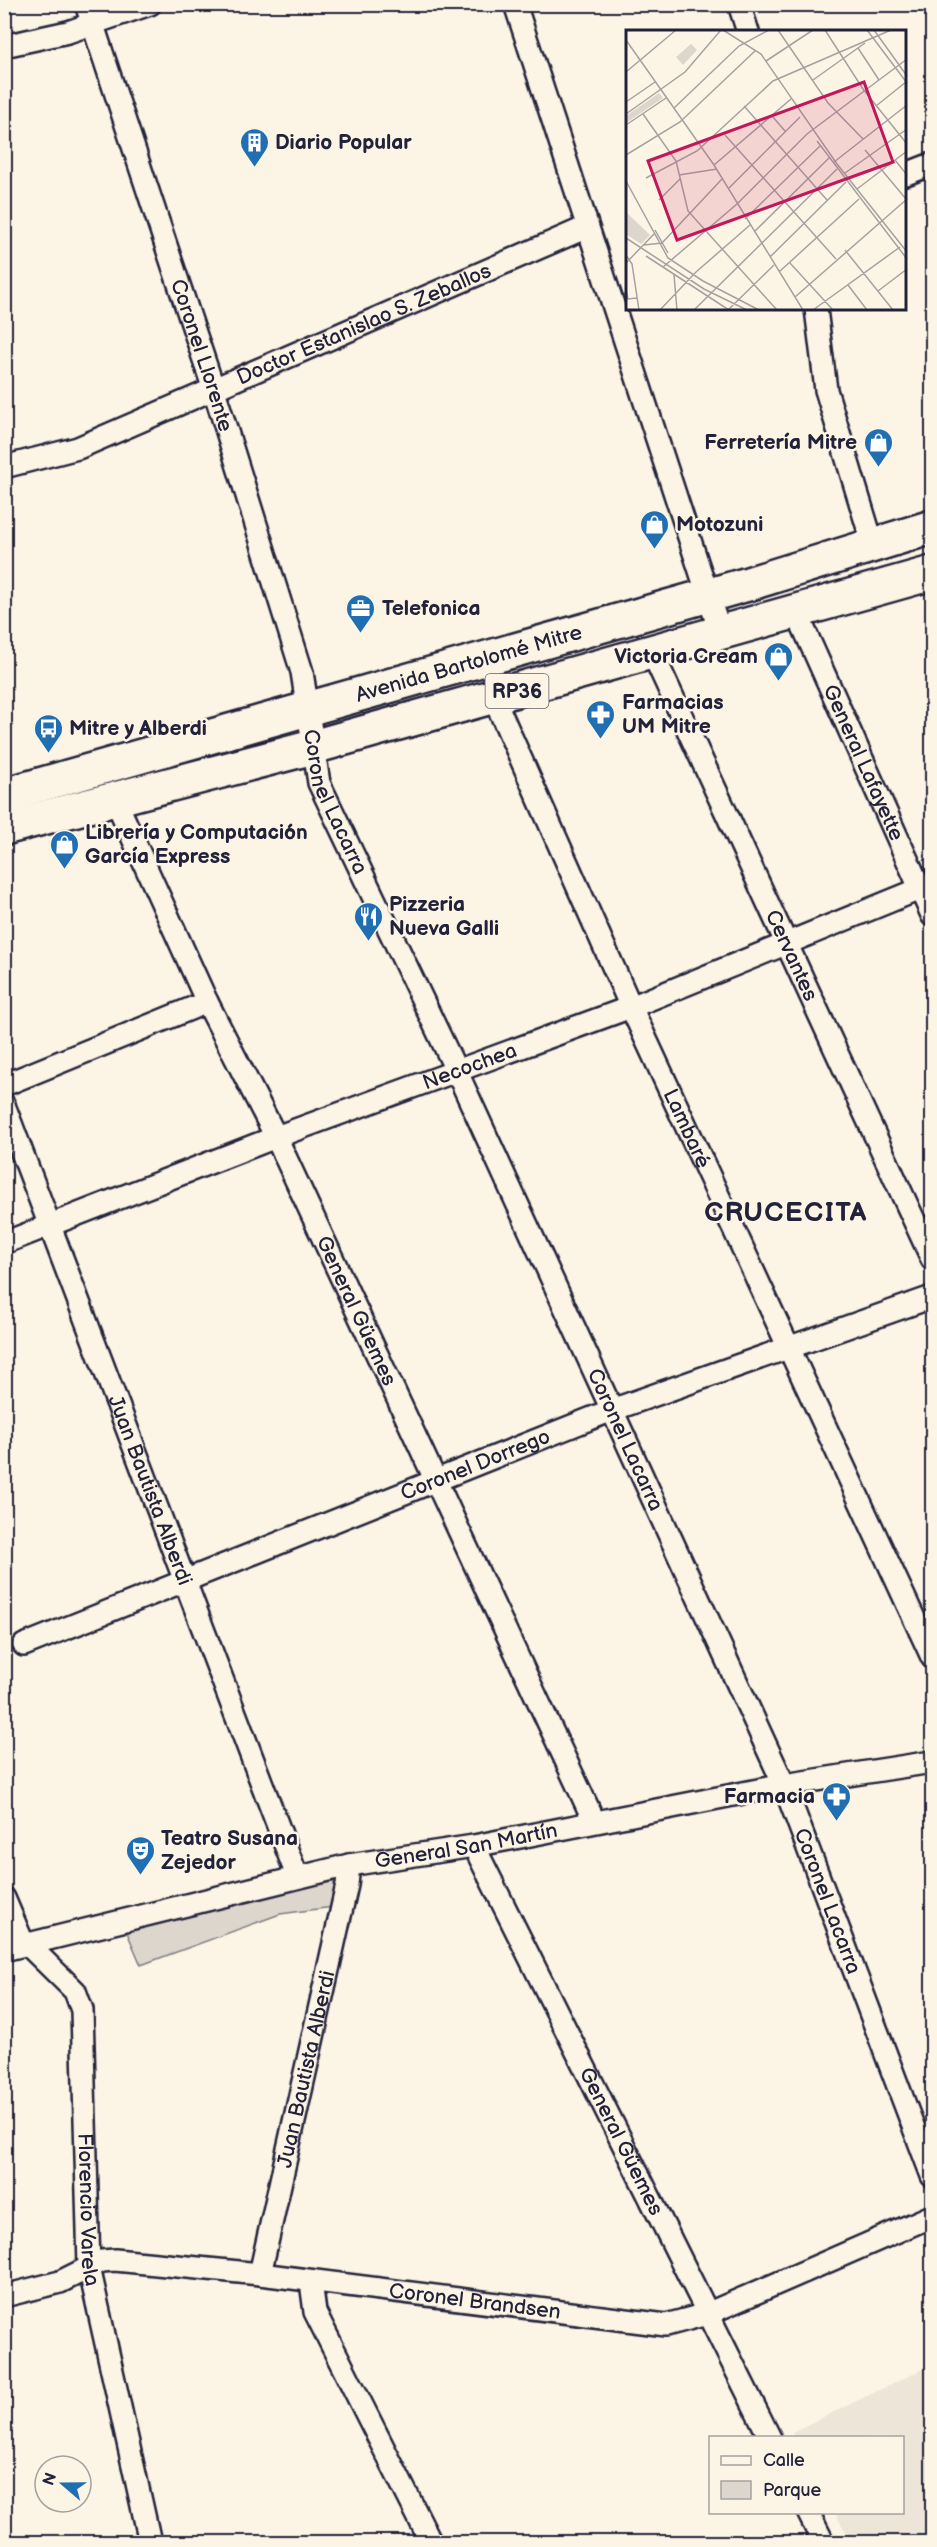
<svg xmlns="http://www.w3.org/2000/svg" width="937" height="2547" font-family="'Balsamiq Sans',sans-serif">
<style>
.built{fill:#ece5d8}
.green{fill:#dcd6cc;stroke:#7f7c84;stroke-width:1.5}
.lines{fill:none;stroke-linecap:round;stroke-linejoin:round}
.minor-casing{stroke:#22223b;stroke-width:26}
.primary-casing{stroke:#22223b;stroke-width:38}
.minor{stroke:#fcf5e5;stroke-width:21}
.primary{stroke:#fcf5e5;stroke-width:33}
.labels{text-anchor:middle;stroke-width:5;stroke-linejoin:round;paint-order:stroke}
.shield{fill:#fcf5e5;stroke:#63616e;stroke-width:1.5}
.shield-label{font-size:20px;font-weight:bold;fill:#22223b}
.poi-label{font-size:21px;font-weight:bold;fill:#22223b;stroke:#fcf5e5;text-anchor:start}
.street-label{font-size:21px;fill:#22223b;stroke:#fcf5e5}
.district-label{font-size:27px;font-weight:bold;letter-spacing:1.5px;fill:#22223b;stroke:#fcf5e5}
.inset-road{fill:none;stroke:#a5a1a1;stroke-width:1.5}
.view{fill:#c2185b;fill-opacity:0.15;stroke:#c2185b;stroke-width:3}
.inset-edge{fill:none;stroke:#22223b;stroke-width:3}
</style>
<rect width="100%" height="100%" fill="#fcf5e5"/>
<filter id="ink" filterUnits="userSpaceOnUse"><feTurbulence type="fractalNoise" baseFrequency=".0167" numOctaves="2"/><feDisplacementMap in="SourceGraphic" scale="12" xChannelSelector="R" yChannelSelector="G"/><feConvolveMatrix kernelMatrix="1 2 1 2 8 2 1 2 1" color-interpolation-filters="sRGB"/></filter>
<g filter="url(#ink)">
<path class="built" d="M932,2365v177h-80l-17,-29 67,-1v-74h-107l-3,-6z"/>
<path class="green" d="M326,1877l11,9 -4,21 -53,7 -139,51 -15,-35z"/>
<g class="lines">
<defs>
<g id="minor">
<path id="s1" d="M86,4l128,386 88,282 17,111 137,287 328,715 148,391"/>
<path d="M515,4l205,628"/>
<path d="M739,4l9,28"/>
<path d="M4,46l64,-14 82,-28"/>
<path d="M906,174l26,-10"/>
<path d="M816,309l10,81 47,155"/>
<path id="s2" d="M4,467l74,-19 509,-221"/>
<path id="s3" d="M796,611l136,304"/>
<path id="s4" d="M652,652l280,607"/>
<path id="s5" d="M493,696l138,311 301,650"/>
<path id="s6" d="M115,799l92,203 69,135 318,684"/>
<path d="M4,1085l203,-83"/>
<path id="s7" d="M4,1105l293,771"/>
<path id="s8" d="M4,1243l272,-106 355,-130 301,-123"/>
<path id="s9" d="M24,1645l588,-235 320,-113"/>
<path id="s10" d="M474,1846l296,592"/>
<path id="s11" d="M4,1898l17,40 54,53 7,19 7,257 61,275"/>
<path id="s12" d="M4,1950l345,-85 125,-19 310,-61 148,-23"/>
<path id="s13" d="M260,2274l87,-389 2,-20"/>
<path d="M311,2282l4,30 116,230"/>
<path id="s14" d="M4,2296l56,-14 42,-21 13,-1 145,14 406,51 41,-11 225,-98"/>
<path d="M808,2512l15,30"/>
</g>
<g id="primary">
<path id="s15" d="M4,795l744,-211 184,-57"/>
<path d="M4,828l309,-81 619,-174"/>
</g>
</defs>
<use href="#minor" class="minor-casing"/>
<use href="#primary" class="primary-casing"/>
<use href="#minor" class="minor"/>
<use href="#primary" class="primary"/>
</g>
</g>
<defs>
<symbol id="building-pin" viewBox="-11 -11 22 30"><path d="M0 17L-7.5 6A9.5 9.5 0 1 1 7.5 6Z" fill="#1f6fb2" stroke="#fcf5e5"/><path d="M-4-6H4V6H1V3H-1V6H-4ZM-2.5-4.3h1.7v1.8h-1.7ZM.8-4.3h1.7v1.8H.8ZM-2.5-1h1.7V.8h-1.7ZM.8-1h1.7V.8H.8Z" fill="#fff"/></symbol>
<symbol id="shop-pin" viewBox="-11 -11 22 30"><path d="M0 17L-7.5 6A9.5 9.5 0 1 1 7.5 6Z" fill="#1f6fb2" stroke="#fcf5e5"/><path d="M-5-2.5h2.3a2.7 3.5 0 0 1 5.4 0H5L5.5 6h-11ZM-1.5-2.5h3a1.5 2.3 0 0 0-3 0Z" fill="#fff"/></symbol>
<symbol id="office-pin" viewBox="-11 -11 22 30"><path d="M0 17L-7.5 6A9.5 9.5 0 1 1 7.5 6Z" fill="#1f6fb2" stroke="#fcf5e5"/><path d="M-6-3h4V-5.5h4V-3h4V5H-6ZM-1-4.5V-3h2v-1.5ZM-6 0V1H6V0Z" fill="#fff"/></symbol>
<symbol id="pharmacy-pin" viewBox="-11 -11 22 30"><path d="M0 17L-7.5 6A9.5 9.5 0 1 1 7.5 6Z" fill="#1f6fb2" stroke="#fcf5e5"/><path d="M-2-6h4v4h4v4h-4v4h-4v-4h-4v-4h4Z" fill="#fff"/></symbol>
<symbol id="bus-pin" viewBox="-11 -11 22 30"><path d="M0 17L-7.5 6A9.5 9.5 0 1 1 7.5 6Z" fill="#1f6fb2" stroke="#fcf5e5"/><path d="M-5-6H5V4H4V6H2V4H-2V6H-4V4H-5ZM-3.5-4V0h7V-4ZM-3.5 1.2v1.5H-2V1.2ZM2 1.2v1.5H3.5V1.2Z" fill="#fff"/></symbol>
<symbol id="restaurant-pin" viewBox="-11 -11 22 30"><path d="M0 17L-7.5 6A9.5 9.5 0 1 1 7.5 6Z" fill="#1f6fb2" stroke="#fcf5e5"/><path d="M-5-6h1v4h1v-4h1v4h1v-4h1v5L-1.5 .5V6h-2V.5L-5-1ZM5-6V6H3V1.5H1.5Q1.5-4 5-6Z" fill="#fff"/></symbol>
<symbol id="theatre-pin" viewBox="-11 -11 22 30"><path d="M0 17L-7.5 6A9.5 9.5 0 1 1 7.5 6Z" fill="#1f6fb2" stroke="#fcf5e5"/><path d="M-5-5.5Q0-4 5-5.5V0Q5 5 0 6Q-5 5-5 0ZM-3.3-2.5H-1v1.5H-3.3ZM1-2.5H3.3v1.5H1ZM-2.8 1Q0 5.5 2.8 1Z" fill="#fff"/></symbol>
</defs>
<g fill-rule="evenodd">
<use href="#building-pin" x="238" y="126" width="33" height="45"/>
<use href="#shop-pin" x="862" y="426" width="33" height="45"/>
<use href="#shop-pin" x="638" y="508" width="33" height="45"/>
<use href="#office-pin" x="344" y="592" width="33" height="45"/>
<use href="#shop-pin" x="762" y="640" width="33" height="45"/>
<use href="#pharmacy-pin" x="584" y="698" width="33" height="45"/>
<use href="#bus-pin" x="32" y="712" width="33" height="45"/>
<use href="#shop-pin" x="48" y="828" width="33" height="45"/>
<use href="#restaurant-pin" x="352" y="900" width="33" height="45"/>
<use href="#pharmacy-pin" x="820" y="1780" width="33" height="45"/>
<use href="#theatre-pin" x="124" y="1834" width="33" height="45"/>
</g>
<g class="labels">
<rect class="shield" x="485.5" y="674" width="63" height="34" rx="4.5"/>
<g class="shield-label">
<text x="517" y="698">RP36</text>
</g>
<g class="poi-label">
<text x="275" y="149">Diario Popular</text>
<text x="857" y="449" text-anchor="end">Ferretería Mitre</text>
<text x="676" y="531">Motozuni</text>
<text x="382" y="615">Telefonica</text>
<text x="758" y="663" text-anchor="end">Victoria Cream</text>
<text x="622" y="709">Farmacias<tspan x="622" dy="24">UM Mitre</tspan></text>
<text x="69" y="735">Mitre y Alberdi</text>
<text x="85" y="839">Librería y Computación<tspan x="85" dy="24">García Express</tspan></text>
<text x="389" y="911">Pizzeria<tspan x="389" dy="24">Nueva Galli</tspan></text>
<text x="815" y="1803" text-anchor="end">Farmacia</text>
<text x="161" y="1845">Teatro Susana<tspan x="161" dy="24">Zejedor</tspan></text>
</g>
<g class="street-label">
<text dy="7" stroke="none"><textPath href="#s2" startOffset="388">Doctor Estanislao S. Zeballos</textPath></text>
<text dy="7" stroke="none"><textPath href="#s1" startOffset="370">Coronel Llorente</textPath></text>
<text dy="7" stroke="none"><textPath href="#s15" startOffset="483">Avenida Bartolomé Mitre</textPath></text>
<text dy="7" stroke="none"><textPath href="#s3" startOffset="166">General Lafayette</textPath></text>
<text dy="7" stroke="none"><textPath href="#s1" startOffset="837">Coronel Lacarra</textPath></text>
<text dy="7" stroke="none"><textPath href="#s4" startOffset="334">Cervantes</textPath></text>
<text dy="7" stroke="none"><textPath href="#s8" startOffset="498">Necochea</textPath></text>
<text dy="7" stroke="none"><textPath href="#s5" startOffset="474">Lambaré</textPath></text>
<text dy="7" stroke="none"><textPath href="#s6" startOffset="566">General Güemes</textPath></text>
<text dy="7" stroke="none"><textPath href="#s1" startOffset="1539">Coronel Lacarra</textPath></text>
<text dy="7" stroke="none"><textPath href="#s9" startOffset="486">Coronel Dorrego</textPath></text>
<text dy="7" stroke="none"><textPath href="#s7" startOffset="412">Juan Bautista Alberdi</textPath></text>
<text dy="7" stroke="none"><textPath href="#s12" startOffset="474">General San Martín</textPath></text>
<text dy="7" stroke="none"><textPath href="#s1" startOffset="2043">Coronel Lacarra</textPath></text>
<text dy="7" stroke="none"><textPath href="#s13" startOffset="210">Juan Bautista Alberdi</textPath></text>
<text dy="7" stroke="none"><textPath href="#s10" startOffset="330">General Güemes</textPath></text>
<text dy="7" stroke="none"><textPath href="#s11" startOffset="339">Florencio Varela</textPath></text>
<text dy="7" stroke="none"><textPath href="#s14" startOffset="480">Coronel Brandsen</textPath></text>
</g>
<g class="district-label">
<text x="786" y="1221">CRUCECITA</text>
</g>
</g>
<g transform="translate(626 30)">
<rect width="280" height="280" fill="#fcf5e5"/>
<path d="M65,14l6,6 -14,15 -7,-8zM33,63l4,5 -37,25v-7zM0,182l24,23 -9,9 -15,-10z" fill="#dcd6cc"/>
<path class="inset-road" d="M97,0l38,24 76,110 70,88M152,0l50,73 35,36M199,0l38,59 44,55M241,0l40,53M248,0l33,46M0,10l88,125 89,145M232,18l21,32M140,31l47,-31M0,42l50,-42M187,50l52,-37M0,72l29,-20M118,76l83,94M250,76l30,-24M48,78l65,-62 30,-16M0,84l59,-42 36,-42M17,84l33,47 12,50 89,99M146,86l13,15M0,95l40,-27M99,105l111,124M191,111l90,118M239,120l41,49M0,125l54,-33 75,-71M269,130l12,15M208,132l73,-57M88,135l77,-66M219,143l62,-44M53,145l38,-6M20,148l51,-27 76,-70 118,-51M0,151l42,77 35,23 56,29M102,159l72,-72M231,159l50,-38M33,170l21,-21M119,189l75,-73M29,200l13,23M128,202l75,-74M0,208l78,51 43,21M18,215l18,-2 60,-64M219,220l48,60M0,225l6,9 7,46M20,226l83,54M144,227l76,-75M0,233l28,-29M164,233l43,47M37,237l74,-63 70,-70 100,-75M153,242l80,-73M48,245l3,35M222,255l19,25M0,260l2,9 9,-1M252,261l29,-22M169,267l112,-98M34,280l36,-38 54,-47M68,280l143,-141M102,280l46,-45M187,280l87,-63"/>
<path class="view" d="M238,52l29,80 -216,78 -29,-79z"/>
<rect width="280" height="280" class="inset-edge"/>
</g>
<rect width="937" height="2547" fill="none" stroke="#fcf5e5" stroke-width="24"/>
<rect x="12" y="12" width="913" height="2523" fill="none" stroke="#22223b" stroke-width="2" filter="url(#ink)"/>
<rect x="709" y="2436" width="195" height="78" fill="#fcf5e5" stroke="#a5a1a1" stroke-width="1.5"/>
<rect x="721" y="2456" width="30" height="9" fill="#fcf5e5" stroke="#a5a1a1" stroke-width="1.5"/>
<text x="763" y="2466" font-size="18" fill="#22223b">Calle</text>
<rect x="721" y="2481" width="30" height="18" fill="#dcd6cc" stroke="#a5a1a1" stroke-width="1.5"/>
<text x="763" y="2496" font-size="18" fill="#22223b">Parque</text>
<g transform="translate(63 2484) rotate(290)"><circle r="28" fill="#fcf5e5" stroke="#a5a1a1" stroke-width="1.5"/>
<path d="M0-4.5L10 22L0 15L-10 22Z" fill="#1f6fb2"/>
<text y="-9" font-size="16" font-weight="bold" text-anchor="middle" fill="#22223b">N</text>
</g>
</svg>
